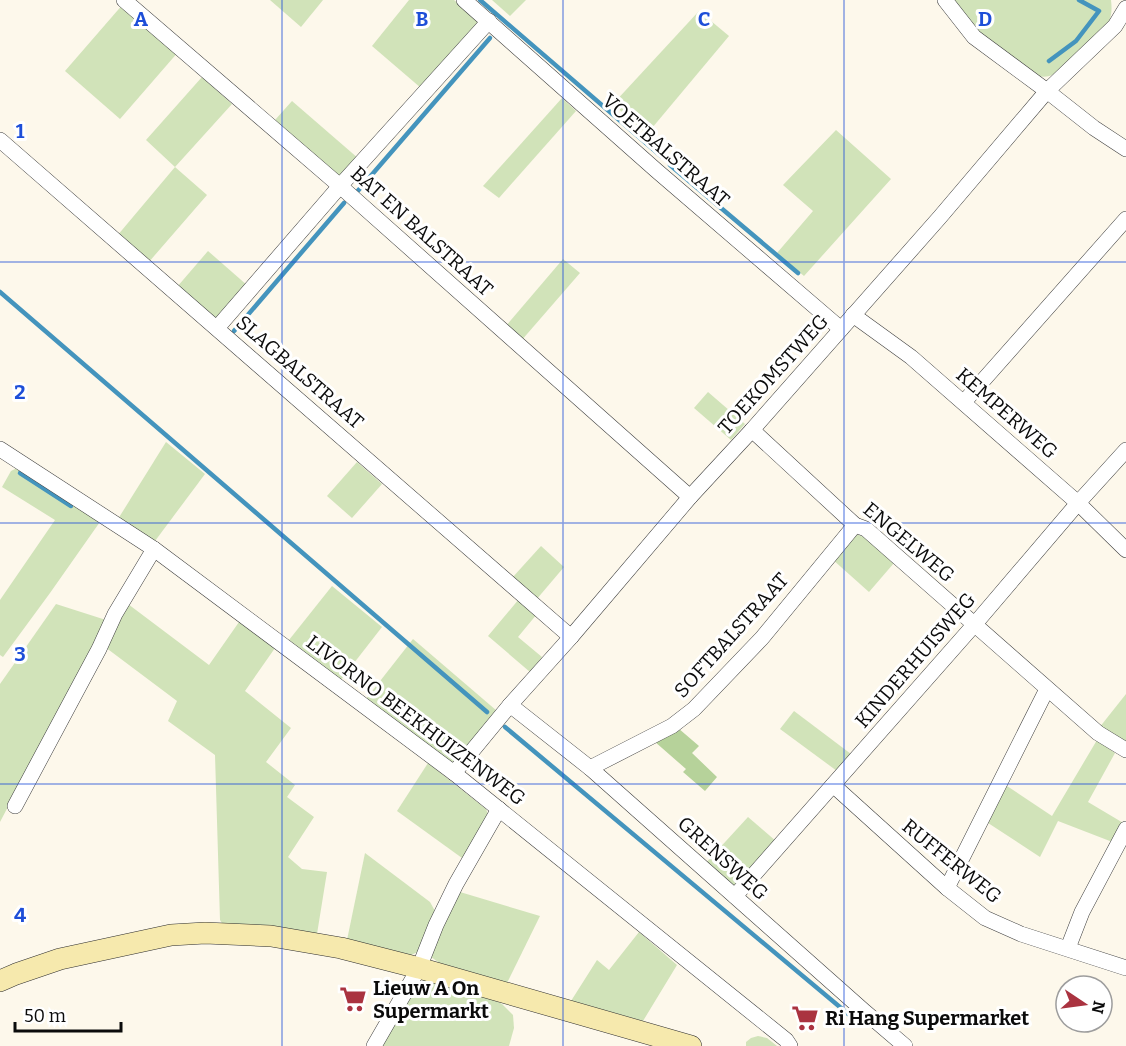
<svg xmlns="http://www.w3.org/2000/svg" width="1126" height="1046" font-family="Bitter,serif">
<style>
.green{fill:#d1e3b9}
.forest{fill:#b6d29a}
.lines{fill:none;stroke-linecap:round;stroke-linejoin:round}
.stream{stroke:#4494bd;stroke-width:4.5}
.street-casing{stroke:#3e3e3e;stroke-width:16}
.secondary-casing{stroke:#2d2d2d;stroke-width:22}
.street{stroke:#fff;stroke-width:15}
.secondary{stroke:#f6e9ad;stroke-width:21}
.grid{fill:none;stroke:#1d4ed8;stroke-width:1.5;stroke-opacity:0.55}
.labels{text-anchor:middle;stroke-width:6;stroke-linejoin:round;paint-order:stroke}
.street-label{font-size:20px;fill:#0b0b0b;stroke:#fff}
.poi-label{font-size:20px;font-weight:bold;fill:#0b0b0b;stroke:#fff;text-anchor:start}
.grid-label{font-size:20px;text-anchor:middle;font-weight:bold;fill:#1d4ed8;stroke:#fff;stroke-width:6;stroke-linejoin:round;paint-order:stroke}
</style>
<rect width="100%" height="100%" fill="#fdf8eb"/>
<g class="green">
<path d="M270,0h53l-22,27z"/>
<path d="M409,0h45l22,18 2,4 -1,4 -56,62 -49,-42z"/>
<path d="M492,0h34l-16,16z"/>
<path d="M952,0h159c1,8 1,16 -3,23 -5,10 -46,47 -56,52 -4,2 -9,2 -14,1l-54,-38z"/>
<path d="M124,3l55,48 -59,68 -55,-48z"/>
<path d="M699,11l30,25 -82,98 -34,-30z"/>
<path d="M202,77l30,27 -57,63 32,28 -59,68 -31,-27 58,-69 -29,-27z"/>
<path d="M562,98l14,13 -77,87 -16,-12z"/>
<path d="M292,101l67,58 -16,17h-7l-5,-3 -56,-53z"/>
<path d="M836,130l55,49 -87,97 -27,-23 36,-42 -30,-26z"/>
<path d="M208,251l40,35 -32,33 -39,-32z"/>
<path d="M563,259l17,14 -59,68 -16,-14z"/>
<path d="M708,392l37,32 -14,16 -37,-32z"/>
<path d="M166,442l39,32 -50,67 -37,-22z"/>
<path d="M357,462l25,22 -30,34 -25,-22z"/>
<path d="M17,468l85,51 -52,74 -47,64 -3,-2v-55l55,-80 -53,-33 9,-16z"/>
<path d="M856,534l8,3 30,26 -25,29 -37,-33z"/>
<path d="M541,546l23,21 -28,33 -24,-22z"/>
<path d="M332,586l50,41 -42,54 -51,-41z"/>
<path d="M519,599l18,15 -19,23 24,20 -12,15 -42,-36z"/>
<path d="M56,604l50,16 -106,202v-138z"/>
<path d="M128,604l81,61 30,-43 36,26 -30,43 46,37 -25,34 29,23 -8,12 27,20 -26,40 14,12 25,3 -10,62 -94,-9 -3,-5 -5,-165 -47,-34 9,-20 -72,-54z"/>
<path d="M413,639l84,72 -41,50 -4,1 -86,-63z"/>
<path d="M1126,694v51l-27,-17z"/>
<path d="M794,711l57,43 -14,17 -57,-42z"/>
<path d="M1097,740l18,13 -27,49 37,22 -10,19 -57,-22 -18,36 -55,-36 19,-37 48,32z"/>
<path d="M428,763l58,46 2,5 -22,44h-4l-65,-47z"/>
<path d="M748,817l29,25 -37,42 -8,3 -28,-22z"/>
<path d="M365,853l65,49 5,9 -15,40 -11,5 -62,-16z"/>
<path d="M460,892l80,24 -34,69 -65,-21 -10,-7 17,-49z"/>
<path d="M639,932l38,33 -34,56 -72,-20 26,-41 12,10z"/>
<path d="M425,980l60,15 17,9 11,11 1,13 -5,18h-129l38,-63z"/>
<path d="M758,1036l9,2 10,8h-31v-4l5,-4z"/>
</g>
<path class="forest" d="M678,728l21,18 -7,7 25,24 -12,14 -22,-19 3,-3 -32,-28z"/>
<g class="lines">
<g class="stream">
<path d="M480,0l181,156"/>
<path d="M1049,61l27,-20 23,-30 -20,-11"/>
<path d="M670,165l128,108"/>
<path d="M356,193l134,-155"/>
<path d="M0,292l487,420"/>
<path d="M234,331l110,-128"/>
<path d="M20,473l51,33"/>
<path d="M505,727l348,291"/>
</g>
<defs>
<g id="street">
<path d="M124,0l216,186 350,311"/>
<path d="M464,0l193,171 184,158"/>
<path d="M945,0l29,37 73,54 47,37 32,21"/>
<path d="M0,140l571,497"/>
<path d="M853,315l58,42 167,146 48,47"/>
<path d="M217,328l123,-142 149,-165"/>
<path d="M964,402l162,-183"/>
<path d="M752,430l103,95 11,4 232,204 28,17"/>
<path d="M0,449l154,100 300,224 332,267 4,6"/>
<path d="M510,705l80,63 274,243 41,35"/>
<path d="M590,768l82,-42 22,-17 68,-71 93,-113"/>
<path d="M454,773l56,-68 61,-68 119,-140 62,-67 188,-213 107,-126 68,-65 11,-18"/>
<path d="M833,785l114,103 38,30 36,16 105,34"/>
<path d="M15,806l84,-157 16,-35 39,-65"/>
<path d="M947,888l100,-199"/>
<path d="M735,896l239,-271 104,-122 48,-53"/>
<path d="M1068,948l14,-36 44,-83"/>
<path d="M374,1046l45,-78 17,-43 20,-41 43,-75"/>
</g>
<path id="secondary" d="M0,981l16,-7 44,-15 111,-24 34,-2 66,3 70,12 78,20 272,78"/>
</defs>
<use href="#street" class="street-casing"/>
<use href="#secondary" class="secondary-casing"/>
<use href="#street" class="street"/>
<use href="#secondary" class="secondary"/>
</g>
<path class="grid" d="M282,0v1046M563,0v1046M844,0v1046M0,262h1126M0,523h1126M0,784h1126"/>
<defs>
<symbol id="supermarket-bare" viewBox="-9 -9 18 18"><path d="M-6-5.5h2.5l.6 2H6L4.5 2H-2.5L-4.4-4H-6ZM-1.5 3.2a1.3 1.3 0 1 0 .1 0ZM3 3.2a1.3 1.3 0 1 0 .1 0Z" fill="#aa3340" stroke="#fff" stroke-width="2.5" paint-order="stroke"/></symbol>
</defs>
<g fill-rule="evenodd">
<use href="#supermarket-bare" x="334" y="980" width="38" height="38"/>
<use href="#supermarket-bare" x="786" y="999" width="38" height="38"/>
</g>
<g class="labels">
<g class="street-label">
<text transform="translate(666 150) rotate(41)" y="7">VOETBALSTRAAT</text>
<text transform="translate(422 231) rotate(42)" y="7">BAT EN BALSTRAAT</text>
<text transform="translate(300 372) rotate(41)" y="7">SLAGBALSTRAAT</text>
<text transform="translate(773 374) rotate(-48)" y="7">TOEKOMSTWEG</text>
<text transform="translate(1007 413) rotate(41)" y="7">KEMPERWEG</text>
<text transform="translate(909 542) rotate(40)" y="7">ENGELWEG</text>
<text transform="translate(731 635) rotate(-48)" y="7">SOFTBALSTRAAT</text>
<text transform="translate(915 660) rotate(-49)" y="7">KINDERHUISWEG</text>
<text transform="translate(416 720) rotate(37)" y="7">LIVORNO BEEKHUIZENWEG</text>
<text transform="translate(723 858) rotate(42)" y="7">GRENSWEG</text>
<text transform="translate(952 861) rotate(39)" y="7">RUFFERWEG</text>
</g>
<g class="poi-label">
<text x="373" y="995">Lieuw A On<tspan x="373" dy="23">Supermarkt</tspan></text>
<text x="825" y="1025">Ri Hang Supermarket</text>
</g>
</g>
<g class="grid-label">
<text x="141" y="26">A</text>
<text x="422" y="26">B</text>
<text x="704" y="26">C</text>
<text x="985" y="26">D</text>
<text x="20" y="138">1</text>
<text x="20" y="399">2</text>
<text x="20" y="661">3</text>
<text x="20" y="922">4</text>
</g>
<g transform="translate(1084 1004) rotate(103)"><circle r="28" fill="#ffffff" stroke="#9d9d9d" stroke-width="1.5"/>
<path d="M0-4.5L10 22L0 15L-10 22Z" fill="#aa3340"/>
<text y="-9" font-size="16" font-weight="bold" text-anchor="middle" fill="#0b0b0b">N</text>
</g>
<path d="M15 1022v9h106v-9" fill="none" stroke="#0b0b0b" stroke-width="3"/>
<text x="24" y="1022" font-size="18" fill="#0b0b0b" stroke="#ffffff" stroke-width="4.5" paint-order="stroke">50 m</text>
</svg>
